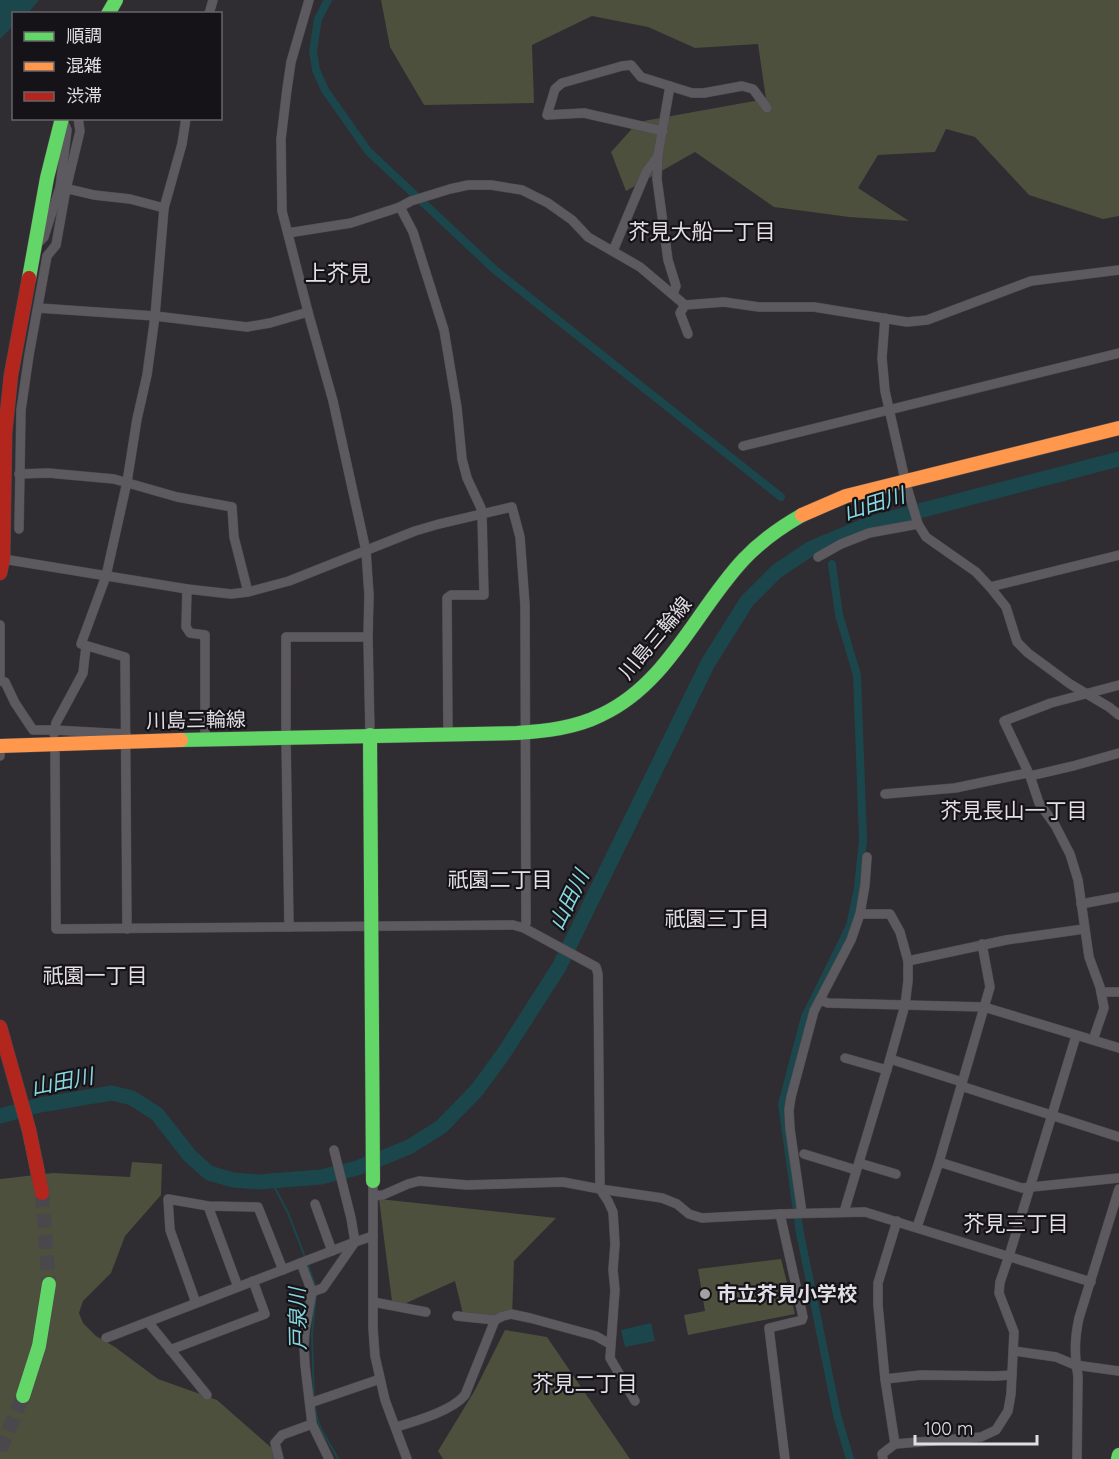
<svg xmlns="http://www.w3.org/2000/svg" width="1119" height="1459" font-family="Quicksand,'Noto Sans JP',sans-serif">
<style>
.green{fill:#4c503d}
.water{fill:#1b474c}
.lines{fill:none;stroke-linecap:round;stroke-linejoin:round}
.stream{stroke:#1b474c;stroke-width:2}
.canal{stroke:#1b474c;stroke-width:8}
.river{stroke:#1b474c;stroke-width:15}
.secondary-tunnel{stroke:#4a474d;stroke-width:14;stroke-dasharray:14 7;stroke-linecap:butt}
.street-casing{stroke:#4c494e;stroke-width:10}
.fast-casing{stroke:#4c494e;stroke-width:15}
.slow-casing{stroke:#4c494e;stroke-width:15}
.jam-casing{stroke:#4c494e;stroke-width:15}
.street{stroke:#5d5a5f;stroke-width:9}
.fast{stroke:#63d668;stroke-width:14}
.slow{stroke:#ff974d;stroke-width:14}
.jam{stroke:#b3261e;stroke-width:14}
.poi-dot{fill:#a3a0a6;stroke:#161318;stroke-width:2}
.labels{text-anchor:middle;stroke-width:4.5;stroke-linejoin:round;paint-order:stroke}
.street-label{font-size:20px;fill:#e2dee5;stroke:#161318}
.poi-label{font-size:20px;font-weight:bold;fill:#e2dee5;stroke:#161318;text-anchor:start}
.neighbourhood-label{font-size:21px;fill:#e2dee5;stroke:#161318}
.water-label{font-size:21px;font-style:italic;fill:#84d7df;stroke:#161318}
.quarter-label{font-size:22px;fill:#e2dee5;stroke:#161318}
</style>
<rect width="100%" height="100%" fill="#2f2c32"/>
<g class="green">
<path d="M381,0h738v216l-16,3 -74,-24 -54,-58 -29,-8 -11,23 -57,3 -20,33 51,33 -60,-4 -75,-10 -79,-55 -69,39 -15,-39 27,-30 128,-23 -8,-55 -63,4 -47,-21 -56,-11 -60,29 2,58 -110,2 -34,-58z"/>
<path d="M132,1162l30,2 -1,31 -36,41 -14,37 -28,28 -4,12 4,10 13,13 19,11 43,32 59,21 57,50 4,9h-278v-280l53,-6 77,4z"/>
<path d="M379,1199l177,19 -42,43 -2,57 -49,-4 -8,-33 -62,28z"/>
<path d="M781,1259l14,55 -107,21 -4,-20 21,-4 -7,-42z"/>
<path d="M505,1330l42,7 83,122h-187l-5,-8 37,-61z"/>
</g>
<g class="water">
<path d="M0,0h39l-11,13 -14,1 -1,12 -13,13z"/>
<path d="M651,1323l4,18 -30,6 -4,-17z"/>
</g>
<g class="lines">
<g class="stream">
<path d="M272,1182l16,31 17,44"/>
<path d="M307,1262l9,26"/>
<path d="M314,1399l-2,-65 4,-40"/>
<path d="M315,1404c0,21 14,37 23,55"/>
</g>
<g class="canal">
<path d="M328,0l-10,19 -5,32 3,19 9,20 43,61 127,119 286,227"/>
<path d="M832,564l7,51 18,60 6,165 -5,48 -8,38 -45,91 -23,87 18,129 37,182 13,44"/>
</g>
<path class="river" d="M0,1116l40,-11 72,-12 20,5 25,16 33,42 19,17 24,7 25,2 63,-5 36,-9 52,-21 32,-20 36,-37 27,-37 55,-86 149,-304 39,-62 30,-30 33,-22 59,-25 250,-65"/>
<g class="secondary-tunnel">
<path d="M42,1193l7,91"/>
<path d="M0,1450l23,-54"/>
</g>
<defs>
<g id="street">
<path d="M309,0l-18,62 -4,27 -6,50 1,72 26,101 25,89 33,150 3,44 -1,42 2,98"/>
<path d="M209,14l4,-14"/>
<path d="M670,86l-12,69 -1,24 11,81 8,26 -3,8"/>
<path d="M663,131l-79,-18 -37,2 8,-26 7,-6 60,-17 9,-1 10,12 51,16h12l38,-7 11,3 14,19"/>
<path d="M60,187l7,-57 -5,-12"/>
<path d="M400,207l13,25 31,98 13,78 5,51 5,19 14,30 1,7 2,80h-33l-4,3 1,136"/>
<path d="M288,233l63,-10 49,-16 11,-6 39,-12 18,-4h23l31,5 26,13 24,17 16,17 52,30 45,38 39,-3 35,5h55l93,15 20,-2 104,-39 88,-11"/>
<path d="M35,246l9,-9 16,-50 34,8 36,4 34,9"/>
<path d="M613,251l33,-79 12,-16"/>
<path d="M685,305l-5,8 8,21"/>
<path d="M38,308l117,8 92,11 23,-4 38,-11"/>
<path d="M743,446l376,-93"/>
<path d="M19,474l29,-1 66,6 63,18 55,10 2,30 14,55"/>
<path d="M918,524l8,13 50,35 14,15 16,20 11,35 11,11 42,31 39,23 10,8"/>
<path d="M19,529l2,-119 8,-55 18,-99 9,-11 10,-56 14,-58 -2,-13"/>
<path d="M818,557l23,-13 28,-11 49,-9 -12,-40 -21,-93 -3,-33 3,-40"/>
<path d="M3,559l184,30 44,5 17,-2 41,-11 126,-50 24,-7 73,-17 8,30 5,68 1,318 -2,5"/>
<path d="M990,587l129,-32"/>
<path d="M187,589l-1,38 4,6 15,2v105"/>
<path d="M0,625v51"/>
<path d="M0,681l5,1 10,21 18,27h21l72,4"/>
<path d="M54,734l2,-11 27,-50 3,-27"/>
<path d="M55,753l1,176 457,-4 11,3 72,39 2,7 2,215 8,12 5,11 2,32 -2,26 2,20 -5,68 25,43"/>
<path d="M0,756v-2"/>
<path d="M1030,776l43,-10 46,-13"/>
<path d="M885,794l70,-6 72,-15"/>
<path d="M1081,904l38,-7"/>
<path d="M289,927l-3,-189v-101h82"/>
<path d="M127,929l-2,-272 -44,-13 25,-68 21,-94 10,-63 10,-44 8,-59 9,-108 18,-64 4,-26"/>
<path d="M908,961l98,-21 78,-11"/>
<path d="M1101,992h18"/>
<path d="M820,1000l8,3 156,4 135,41"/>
<path d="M1093,1040l11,-32 -4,-21 -11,-30 -11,-77 -8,-26 -15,-29 -16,-22 -9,-27 -26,-55 47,-18 68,-18"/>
<path d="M845,1058l42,12"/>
<path d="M890,1059l72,23"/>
<path d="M961,1086l158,51"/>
<path d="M804,1154l52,16"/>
<path d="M939,1162l83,26 97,-10"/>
<path d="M859,1163l37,11"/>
<path d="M373,1181v147l2,28 10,44 22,59"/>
<path d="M373,1196l10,-1 25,-11 11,-3 48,4 96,-3 37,7 62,9 15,6 12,10 13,4 78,-4 85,-2 226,70"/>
<path d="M315,1204l17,47"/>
<path d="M208,1206l30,81"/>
<path d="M844,1212l46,-153 15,-54 3,-24v-20l-8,-29 -10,-18h-30"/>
<path d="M802,1213l-12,-84 -1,-19 2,-13 23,-86 37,-71 9,-26 5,-29 2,-28"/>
<path d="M780,1214l23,103 -1,3 -33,8 16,131"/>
<path d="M917,1227l22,-65 51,-175 -8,-43"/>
<path d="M301,1263l11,29 -7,39 -1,15 1,19 7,59 17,35"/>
<path d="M312,1292l11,-4 32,-46 -4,-24 -17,-68"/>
<path d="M373,1302l53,10"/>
<path d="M196,1303l-26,-73 -2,-31 40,7 50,1 25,63"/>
<path d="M457,1316l38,4 8,-4 8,-2 19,4 66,18 14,8"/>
<path d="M148,1322l59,73"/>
<path d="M106,1338l249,-96 18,-6"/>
<path d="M170,1350l95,-36 -12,-33"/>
<path d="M1014,1351l42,6 19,8 44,6"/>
<path d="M885,1379l36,-4 75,1 16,-1"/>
<path d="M310,1403l70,-24"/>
<path d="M396,1427c20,-6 56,-16 69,-32l30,-75"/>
<path d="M895,1444l-10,-65 -7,-74v-22l19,-62"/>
<path d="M279,1459l-4,-16 7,-8 30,-11"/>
<path d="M883,1459l-1,-5 13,-10 86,-7 15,-7 12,-19 3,-17 3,-62 -15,-39 1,-11 9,-26 67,-220"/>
<path d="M1077,1459l1,-83c-4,-19 -3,-40 1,-58l40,-129"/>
</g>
<g id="fast">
<path d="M108,14l8,-14"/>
<path d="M29,278l18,-100 15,-60"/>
<path d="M370,735l3,446"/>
<path d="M181,740l336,-7c29,-2 58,-5 84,-18 67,-31 95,-105 143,-156 17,-18 37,-32 58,-44"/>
<path d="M23,1396l16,-50 10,-62"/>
<path d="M1118,1459l1,-4"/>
</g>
<g id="slow">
<path d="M802,515l44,-19 273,-68"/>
<path d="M0,746l181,-6"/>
</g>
<g id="jam">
<path d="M0,573l3,-14 2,-126 6,-58 18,-97"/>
<path d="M0,1027l29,103 13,63"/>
</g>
</defs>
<use href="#street" class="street-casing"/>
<use href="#fast" class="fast-casing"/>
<use href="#slow" class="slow-casing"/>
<use href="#jam" class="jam-casing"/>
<use href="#street" class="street"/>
<use href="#fast" class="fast"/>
<use href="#slow" class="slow"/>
<use href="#jam" class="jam"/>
</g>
<circle class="poi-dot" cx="705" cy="1294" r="6"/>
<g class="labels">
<g class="street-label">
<text transform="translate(655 638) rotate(-50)" y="7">川島三輪線</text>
<text transform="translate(196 720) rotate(-1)" y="7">川島三輪線</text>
</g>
<g class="poi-label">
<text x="717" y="1301">市立芥見小学校</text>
</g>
<g class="neighbourhood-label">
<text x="702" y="239">芥見大船一丁目</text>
<text x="1014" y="818">芥見長山一丁目</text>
<text x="500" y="887">祇園二丁目</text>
<text x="717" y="926">祇園三丁目</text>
<text x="95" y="983">祇園一丁目</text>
<text x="1016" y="1231">芥見三丁目</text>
<text x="585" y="1391">芥見二丁目</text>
</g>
<g class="water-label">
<text transform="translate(874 504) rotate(-17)" y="7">山田川</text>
<text transform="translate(569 900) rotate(-64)" y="7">山田川</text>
<text transform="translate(62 1082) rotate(-11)" y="7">山田川</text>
<text transform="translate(298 1319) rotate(-91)" y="7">戸泉川</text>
</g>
<g class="quarter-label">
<text x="338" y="281">上芥見</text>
</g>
</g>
<rect x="12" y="12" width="210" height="108" fill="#161318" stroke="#68646a" stroke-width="1.5"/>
<rect x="24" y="32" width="30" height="9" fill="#63d668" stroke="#68646a" stroke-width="1.5"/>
<text x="66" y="42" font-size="18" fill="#e2dee5">順調</text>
<rect x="24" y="62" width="30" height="9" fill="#ff974d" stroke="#68646a" stroke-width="1.5"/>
<text x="66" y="72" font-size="18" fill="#e2dee5">混雑</text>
<rect x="24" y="92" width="30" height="9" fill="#b3261e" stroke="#68646a" stroke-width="1.5"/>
<text x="66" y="102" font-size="18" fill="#e2dee5">渋滞</text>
<path d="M915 1435v9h122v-9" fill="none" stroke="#e2dee5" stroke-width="3"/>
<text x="924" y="1435" font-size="18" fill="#e2dee5" stroke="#161318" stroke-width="4.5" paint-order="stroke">100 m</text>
</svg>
